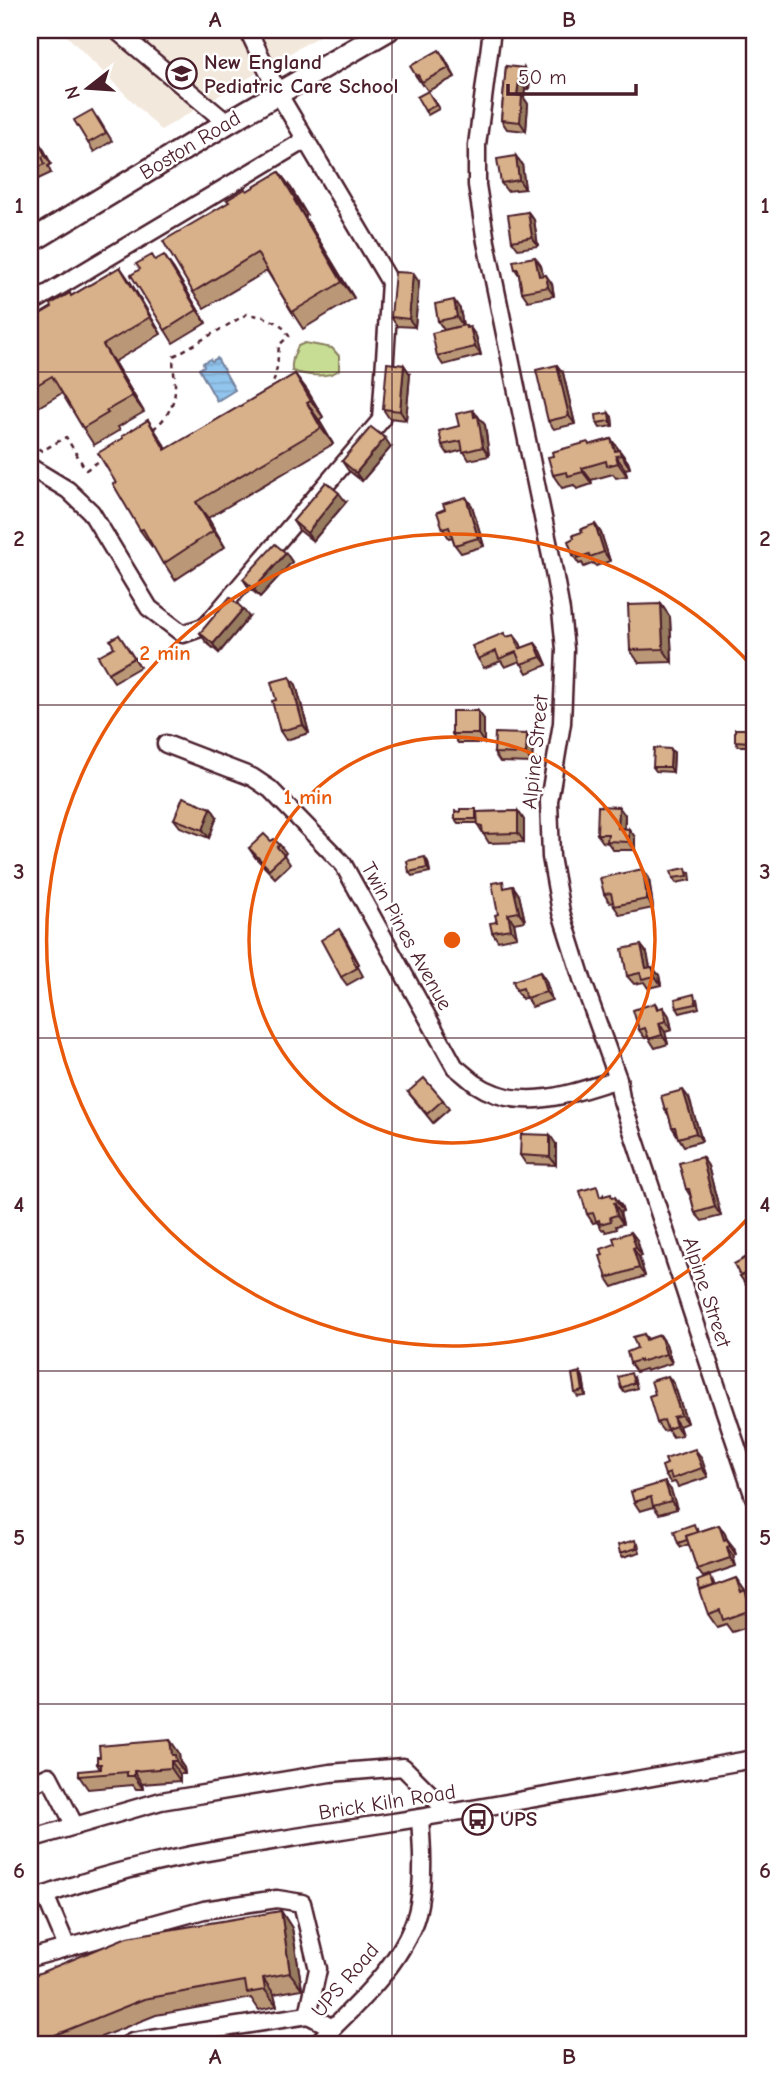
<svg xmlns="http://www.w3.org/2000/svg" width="784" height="2075" font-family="'Comic Neue',sans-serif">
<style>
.built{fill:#f3e8dc}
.green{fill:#c7dd93;stroke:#887e5f;stroke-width:2}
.water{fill:url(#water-rules);stroke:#7583a0;stroke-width:2}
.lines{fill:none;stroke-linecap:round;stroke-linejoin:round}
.minor-casing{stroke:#4a1f2b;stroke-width:21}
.major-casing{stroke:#4a1f2b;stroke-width:26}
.path{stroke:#4a1f2b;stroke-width:2.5;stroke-dasharray:5 5;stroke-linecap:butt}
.minor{stroke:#fff;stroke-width:16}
.major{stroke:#fff;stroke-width:21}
.wall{fill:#ba9877;stroke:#4a1f2b;stroke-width:2}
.shaded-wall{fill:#977c61;stroke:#4a1f2b;stroke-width:2}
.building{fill:#d8b18a;stroke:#4a1f2b;stroke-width:2}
.grid{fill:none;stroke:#4a1f2b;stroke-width:2;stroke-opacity:0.55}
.ring{fill:none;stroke:#e8590c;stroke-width:3.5}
.labels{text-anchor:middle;stroke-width:5;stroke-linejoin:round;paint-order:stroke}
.poi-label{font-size:21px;font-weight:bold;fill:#4a1f2b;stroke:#fff;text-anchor:start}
.street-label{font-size:21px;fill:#4a1f2b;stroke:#fff}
.centre{fill:#e8590c;stroke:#fff;stroke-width:3.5}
.ring-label{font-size:21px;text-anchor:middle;font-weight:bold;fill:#e8590c;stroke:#fff;stroke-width:5;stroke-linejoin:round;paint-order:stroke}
.neatline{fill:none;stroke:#4a1f2b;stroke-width:2.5}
.grid-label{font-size:23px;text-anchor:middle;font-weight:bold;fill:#4a1f2b}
</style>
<defs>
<pattern id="water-rules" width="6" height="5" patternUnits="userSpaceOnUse" patternTransform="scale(1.75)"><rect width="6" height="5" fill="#91c5ee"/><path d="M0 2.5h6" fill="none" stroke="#7fa9cc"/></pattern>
</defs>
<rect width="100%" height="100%" fill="#fff"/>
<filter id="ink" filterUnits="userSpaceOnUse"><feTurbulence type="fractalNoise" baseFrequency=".0143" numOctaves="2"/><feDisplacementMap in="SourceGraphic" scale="14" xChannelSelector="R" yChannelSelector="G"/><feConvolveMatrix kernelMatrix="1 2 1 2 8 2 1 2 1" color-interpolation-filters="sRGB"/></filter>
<g filter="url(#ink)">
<path class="built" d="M61,30h268l-168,100z"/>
<path class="green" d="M305,343l27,5 7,8v14c-12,9 -34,5 -47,1 -1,-10 2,-16 6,-25z"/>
<path class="water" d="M217,358l18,32 -18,11 -18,-32 5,-3 -1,-3 7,-4 2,2z"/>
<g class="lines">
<defs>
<g id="minor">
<path d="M116,30l111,93"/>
<path d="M492,30l-15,115v40l9,57 66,319 9,50 4,38 -3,74 -13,78 2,56 10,55 22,70 35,97 3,19c45,133 87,266 133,399"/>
<path d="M30,304l275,-164"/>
<path d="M30,467l38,23 23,22 58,96 34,26 23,-8 175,-206 9,-138 -112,-189 -30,-63"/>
<path d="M166,744l86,33 18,12 73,75 112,203c7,5 14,12 21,17 45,30 96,9 142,-5"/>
<path d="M30,1785l19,-9 26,50"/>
<path d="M30,1839l131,-38 169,-28 73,-6 46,46"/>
<path d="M45,1895l22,52"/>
<path d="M30,1901c114,-45 237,-59 357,-78 123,-19 245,-43 367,-64"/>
<path d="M30,1958l174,-48 73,-11 25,4 16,66 -10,46 25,13"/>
<path d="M127,2045l6,-3 175,-27"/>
<path d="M315,2045c37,-36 95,-87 104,-141 5,-29 3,-57 1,-86"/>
</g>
<path id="major" d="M30,242l197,-119 161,-93"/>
</defs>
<use href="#minor" class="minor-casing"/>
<use href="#major" class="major-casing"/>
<g class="path">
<path d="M153,429c14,-10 23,-27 22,-44 0,-10 -3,-19 -1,-29l73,-42 17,3 16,7 9,12 -10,9 -2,22 -5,22"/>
<path d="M30,443l12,8 24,-14 20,33 16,-11"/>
</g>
<use href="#minor" class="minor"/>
<use href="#major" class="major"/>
</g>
<g class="wall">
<path d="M445,59l10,18 -27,14 -5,-7 -1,1 -6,-9z"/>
<path d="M506,66l24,11 -1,12h-4l-1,9 4,6 -2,27 -19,-2 -6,-9z"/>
<path d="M431,96l8,13 -11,6 -3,-4z"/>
<path d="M98,118l14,23 -18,11 -6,-9z"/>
<path d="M30,145l14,5 7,14 -3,2 3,7 -21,10z"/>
<path d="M522,164l3,25 -18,2 -6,-8z"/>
<path d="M279,172l12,16 16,27 -2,2 49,81 -51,31 -11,-17 -25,-41 -63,37 -11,-16 36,-90z"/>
<path d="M528,212l6,8 4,26 -20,3 -6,-8z"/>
<path d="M535,257l6,9 2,10 9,8 2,12 -26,5 -6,-9 -3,-17 -4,-6z"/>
<path d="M155,260l18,8 33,55 -33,20 -8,-13z"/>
<path d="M120,267l11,16 30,51 -47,28 30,50 -26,15 2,3 -26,15 -11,-17 -21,-35 -32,19v-92z"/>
<path d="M419,282l-4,45 -18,-1 -6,-9z"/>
<path d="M460,309l3,16h2l11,11 5,19 -38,10 -6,-9 21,-29 -14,3 -6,-9z"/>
<path d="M404,365l6,9 -4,46 -17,-2 -6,-9z"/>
<path d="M563,373l12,51 -21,5 -6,-8z"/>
<path d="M295,374l12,16 16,27 -4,3 14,24 -125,74 17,29 -50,33 -22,-34 -1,1 -12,-17 -24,-47 7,-45 25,-18 19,29z"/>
<path d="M477,416l8,9 4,31 -20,4 -6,-10 -15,4 -6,-9 17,-19z"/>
<path d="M612,417l1,9 -13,2 -3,-5z"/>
<path d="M611,439l17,23 2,6 -5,1 2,7 -11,2 -3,-4 -22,6 1,4 -15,5 -3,-4 -12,3 -9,-13 37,-30z"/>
<path d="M391,447l-29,34 -14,-11 -6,-9z"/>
<path d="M346,502l-33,39 -14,-11 -6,-9z"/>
<path d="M472,506l12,40 -23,7 -6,-8 -3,-8 -3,1 -6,-9z"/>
<path d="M595,524l6,9 9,28 -14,5 -2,-3 -10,4 -2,-4 -3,1 -6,-9 1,-17 8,-6z"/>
<path d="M286,553l6,9 -32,35 -11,-9 -6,-9z"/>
<path d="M661,604l9,13 2,45 -33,1 -9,-13z"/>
<path d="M249,617l-30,36 -13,-11 -6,-9z"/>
<path d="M504,633l3,4 13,6 2,5 13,-5 6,8 6,14 -20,8 -7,-12 -15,6 -4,-6 -17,7 -6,-9z"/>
<path d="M119,635l21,32 -26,15 -6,-9 6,-26z"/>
<path d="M296,685l13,48 -23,7 -6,-9 -4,-31z"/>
<path d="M478,711l6,8v24h-26l-6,-9z"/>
<path d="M750,729l3,5v12h-15l-3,-5z"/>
<path d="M533,743l-1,20 -32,-1 -6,-9z"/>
<path d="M674,753l-1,19 -17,-1 -3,-4z"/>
<path d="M211,808l6,9 -8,21 -29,-11 -6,-8z"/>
<path d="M518,811l6,9v22l-35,1 -11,-18v-2h-20l-3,-4 23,-7z"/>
<path d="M625,815v14h4l6,8v13h-22l-5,-7 -5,-1 -6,-8z"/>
<path d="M271,841l9,4 6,8 -2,2 6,9 -15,14 -20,-21 -6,-9z"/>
<path d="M428,862l2,10 -18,4 -3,-4z"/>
<path d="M690,872l1,8 -15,3 -3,-5z"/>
<path d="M649,878l4,30 -33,7 -6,-9 -1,-4 -3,1 -6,-9z"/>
<path d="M513,886l6,9 6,26 -11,2 3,14 -19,4 -6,-9 16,-45z"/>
<path d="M345,938l14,26 -2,1 6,11 -16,9 -6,-8z"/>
<path d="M647,953l3,14 9,8 2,10 -13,3 -4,-6 -10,2 -7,-8z"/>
<path d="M540,972l6,9 6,19 -20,7 -6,-10 -4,2 -6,-9z"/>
<path d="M697,999l2,9 -19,5 -3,-5z"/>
<path d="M655,1003l4,6 4,-2 6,9 3,14 -7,2 3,12 -13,4 -7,-11 -3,1 -6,-8z"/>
<path d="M408,1092l35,8 6,9 -16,14z"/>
<path d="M689,1098l13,43 -18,5 -12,-19 -3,-11 -4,-6z"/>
<path d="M556,1144v21l-30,-1 -6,-9z"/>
<path d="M702,1157l6,9 13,50 -19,5 -7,-8 -4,-16 -5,-8z"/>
<path d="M603,1195v1l10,1 8,8 2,6 -3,1 3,12 -7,2 1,3 -11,3 -2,-3 -2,1 -5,-8 -4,1 -6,-9z"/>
<path d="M631,1232l6,8 5,16 -3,1 6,19 -32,11 -6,-9 -4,-23z"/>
<path d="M754,1253v36l-3,-6 -5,2 -6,-9z"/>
<path d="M644,1334l4,5 12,-4 6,9 6,19 -26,8 -1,-2 -9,3 -6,-9z"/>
<path d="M580,1372l3,5 3,19 -8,1 -3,-4z"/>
<path d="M634,1377l3,11 -13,4 -3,-4z"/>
<path d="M674,1384l13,39 -8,3 3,9 -9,2 -5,-7 -5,1 -6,-8 -2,-29z"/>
<path d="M701,1457l7,20 -30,10 -3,-5 -4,1 -6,-8z"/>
<path d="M671,1490l6,19 -18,5 -5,-7 -14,4 -6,-9z"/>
<path d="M719,1525l6,9 2,5 7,9 2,7 -3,1 3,10 -33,11 -6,-8 -8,-25 -8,3 -3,-4 19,-15 1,4z"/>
<path d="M638,1544l2,8 -17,5 -3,-4z"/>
<path d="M736,1578l18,26v21l-22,7 -6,-8 -9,3 -9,-13 5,-33 2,5z"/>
<path d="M170,1740l9,13 1,9 4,6 1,6h-5v7l-38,3 1,5h-7l-3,-4 -45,4 -9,-13 21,-7 -3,-5z"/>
<path d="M281,1911l11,17 10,61 -28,5 3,12 -18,4 -8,-12 -95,17 -75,30h-51v-68z"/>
</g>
<g class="shaded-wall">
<path d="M439,50l6,9 10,18 -6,-9z"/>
<path d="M524,68l6,9 -1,12 -6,-8z"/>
<path d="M519,80l6,9 -1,9 4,6 -2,27 -6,-9 -3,-27z"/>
<path d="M38,141l6,9 7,14 -6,-9z"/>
<path d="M516,156l6,8 3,25 -6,-9z"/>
<path d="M279,172l12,16 16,27 -12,-16z"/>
<path d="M294,200l11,17 49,81 -12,-16z"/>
<path d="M528,212l6,8 4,26 -6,-9z"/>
<path d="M164,255l9,13 33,55 -9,-13z"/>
<path d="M535,257l6,9 4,19 -6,-9z"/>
<path d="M120,267l11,16 30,51 -11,-17z"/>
<path d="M413,273l6,9 -4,45 -6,-8z"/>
<path d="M546,275l6,9 2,12 -6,-9z"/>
<path d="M454,300l6,9 3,17 -6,-9z"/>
<path d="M470,327l6,9 5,19 -6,-8z"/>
<path d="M103,345l11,17 30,50 -12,-16z"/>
<path d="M404,365l6,9 -4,46 -6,-9z"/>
<path d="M557,365l6,8 12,51 -6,-8z"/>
<path d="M295,374l12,16 16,27 -12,-16z"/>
<path d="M307,403l12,17 14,24 -12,-16z"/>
<path d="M473,410l12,15 4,31 -6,-9z"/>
<path d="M609,413l3,4 1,9 -3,-5z"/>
<path d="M148,420l11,17 18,30 -12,-17z"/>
<path d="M385,438l6,9 -29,34 -6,-8z"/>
<path d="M611,439l17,23 2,6 -9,-13 -6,-4z"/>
<path d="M616,456l9,13 2,7 -9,-13z"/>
<path d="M582,468l9,12 1,4 -9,-12z"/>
<path d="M339,493l7,9 -33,39 -6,-8z"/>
<path d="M466,497l6,9 12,40 -6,-8z"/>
<path d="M196,502l12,16 17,29 -12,-16z"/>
<path d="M595,524l6,9 9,28 -6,-9z"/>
<path d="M286,553l6,9 -32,35 -6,-8z"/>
<path d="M661,604l9,13 2,45 -9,-13z"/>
<path d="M243,609l6,8 -30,36 -6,-9z"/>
<path d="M514,635l6,8 5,15 -6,-9z"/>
<path d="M535,643l6,8 6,14 -6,-8z"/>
<path d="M290,677l6,8 13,48 -6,-8z"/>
<path d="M478,711l6,8v24l-6,-9z"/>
<path d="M750,729l3,5v12l-3,-4z"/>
<path d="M527,734l6,9 -1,20 -6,-9z"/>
<path d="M671,749l3,4 -1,19 -3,-5z"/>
<path d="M619,807l6,8 -1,22 -6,-9z"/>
<path d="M211,808l6,9 -8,21 -6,-8z"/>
<path d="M518,811l6,9v22l-6,-9z"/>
<path d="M629,829l6,8v13l-6,-8z"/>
<path d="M425,857l3,5 2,10 -3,-4z"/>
<path d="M643,869l6,9 4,30 -6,-9z"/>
<path d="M513,886l6,9 6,26 -6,-9z"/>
<path d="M508,914l6,9 3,14 -6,-8z"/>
<path d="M339,929l6,9 14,26 -6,-9z"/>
<path d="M641,945l6,8 5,24 -6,-9z"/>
<path d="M652,967l7,8 2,10 -6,-9z"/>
<path d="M540,972l6,9 6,19 -6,-8z"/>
<path d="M663,1007l6,9 3,14 -6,-9z"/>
<path d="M659,1023l6,9 3,12 -6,-9z"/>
<path d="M683,1090l6,8 13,43 -6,-8z"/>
<path d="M550,1135l6,9v21l-6,-8z"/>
<path d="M702,1157l6,9 13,50 -6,-9z"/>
<path d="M615,1197l6,8 2,6 -6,-9z"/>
<path d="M614,1203l6,9 3,12 -6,-9z"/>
<path d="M631,1232l6,8 5,16 -6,-9z"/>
<path d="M633,1248l6,9 6,19 -6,-8z"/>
<path d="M660,1335l6,9 6,19 -6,-9z"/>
<path d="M580,1372l3,5 3,19 -3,-5z"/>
<path d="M668,1376l6,8 13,39 -6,-8z"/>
<path d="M673,1417l6,9 3,9 -6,-9z"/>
<path d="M695,1449l6,8 7,20 -6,-9z"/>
<path d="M665,1482l6,8 6,19 -6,-8z"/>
<path d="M719,1525l6,9 4,12 -5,-6z"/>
<path d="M727,1539l7,9 2,7 -6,-9z"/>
<path d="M727,1547l6,9 3,10 -6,-8z"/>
<path d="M736,1578l18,26v11l-13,-22z"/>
<path d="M170,1740l9,13 1,9 4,6 1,6 -13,-19z"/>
<path d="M171,1761l9,13v7l-9,-13z"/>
<path d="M134,1771l8,13 1,5 -9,-13z"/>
<path d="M281,1911l11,17 10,61 -12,-16z"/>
<path d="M263,1978l11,16 3,12 -12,-16z"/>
</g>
<g class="building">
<path d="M439,50l10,18 -27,14 -4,-7 -2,1 -6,-10z"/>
<path d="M506,66l18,2 -1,13 -4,-1 -2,15 5,1 -2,26 -19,-2z"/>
<path d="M428,91l8,14 -11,6 -8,-14z"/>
<path d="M92,110l14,23 -18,10 -14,-23z"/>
<path d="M38,141l7,14 -3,2 3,7 -15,8v-27z"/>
<path d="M516,156l3,24 -18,3 -4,-24z"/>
<path d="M279,172l16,27 -1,1 48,82 -50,30 -35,-59 -64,39 -30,-51 66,-39 -2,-2 18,-11 2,2z"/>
<path d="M528,212l4,25 -20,4 -4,-26z"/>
<path d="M152,255l3,5 9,-5 33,55 -32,20 -34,-55 9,-6 -4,-5z"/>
<path d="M535,257l4,19 7,-1 2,12 -26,5 -4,-23h-3l-2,-8z"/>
<path d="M120,267l30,50 -47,28 29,51 -26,15 2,2 -25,15 -31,-52 -22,13v-69l22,-13 -1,-3 19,-11 1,3z"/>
<path d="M395,272l18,1 -4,46 -18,-2z"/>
<path d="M454,300l3,17 -19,4 -3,-17z"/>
<path d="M465,325l1,3 4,-1 5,20 -38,9 -5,-23z"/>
<path d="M387,363l17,2 -4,46 -17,-2z"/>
<path d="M557,365l12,51 -21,5 -12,-51z"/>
<path d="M295,374l16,27 -4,2 14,25 -125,74 17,29 -50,33 -20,-35 -3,1 -27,-46 3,-1 -18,-30 25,-15 -1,-2 26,-16 17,30z"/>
<path d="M473,410l1,7 4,-1 5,31 -20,5 -2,-11 -19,4 -3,-14 20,-5 -3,-12z"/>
<path d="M609,413l1,8 -13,2 -1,-8z"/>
<path d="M371,427l14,11 -29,35 -14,-12z"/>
<path d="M611,439l4,12 4,-1 2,5 -5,1 2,7 -11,3 -1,-5 -24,7 1,4 -15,4 -1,-4 -14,3 -5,-18 5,-1 -1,-4 36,-10 1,3z"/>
<path d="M326,482l13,11 -32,40 -14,-12z"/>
<path d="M466,497l12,41 -23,7 -6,-18 -6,2 -6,-17 8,-3 -2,-5z"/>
<path d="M595,524l9,28 -14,5 -1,-3 -11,4 -1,-4 -4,1 -5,-14 6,-3 -1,-3 9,-3 -1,-3z"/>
<path d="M275,544l11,9 -32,36 -11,-10z"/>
<path d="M230,597l13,12 -30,35 -13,-11z"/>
<path d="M661,604l2,45 -33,1 -2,-45z"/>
<path d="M504,633l2,4 8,-2 5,14 16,-6 6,14 -20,7 -5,-12 -17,7 -3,-8 -18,8 -6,-13z"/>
<path d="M119,635l15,23 -26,15 -10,-17 16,-9 -4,-7z"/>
<path d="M290,677l13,48 -23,6 -8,-30 4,-1 -5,-18z"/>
<rect x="452" y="711" width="26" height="23"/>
<path d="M735,729h15v13l-15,-1z"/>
<path d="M495,733l32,1 -1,20 -32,-1z"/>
<path d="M654,748l17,1 -1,18h-17z"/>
<path d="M183,797l28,11 -8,22 -29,-11z"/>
<path d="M598,806l21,1 -1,21 11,1v13l-22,-1 1,-7h-11z"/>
<path d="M460,809h16v10h-21v-8l5,1z"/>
<path d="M518,811v22l-35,1 -1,-8 -4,-1 -1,-13z"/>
<path d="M264,834l7,7 3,-2 6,6 -3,2 7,8 -15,14 -20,-21z"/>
<path d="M425,857l2,11 -18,4 -2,-11z"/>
<path d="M686,868l2,8 -15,2 -2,-7z"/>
<path d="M643,869l4,30 -33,7 -3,-13 -7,1 -4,-16z"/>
<path d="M503,881l1,7 9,-2 6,26 -11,2 3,15 -19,3 -2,-9 7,-1 -2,-7 3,-1 -6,-31z"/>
<path d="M339,929l14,26 -2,1 6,12 -16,9 -20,-37z"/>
<path d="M641,945l5,23 6,-1 3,9 -13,3 -2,-6 -13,3 -5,-27z"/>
<path d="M540,972l6,20 -20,6 -3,-10 -7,2 -3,-9z"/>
<path d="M694,994l2,10 -19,4 -2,-9z"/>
<path d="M655,1003l2,6 6,-2 3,14 -7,2 3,12 -13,4 -4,-11 -6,2 -6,-20z"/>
<path d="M424,1078l19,22 -16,14 -19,-22z"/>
<path d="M683,1090l13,43 -18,5 -3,-11h-3l-5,-18 -2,1 -4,-14z"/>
<path d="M521,1134l29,1v22l-30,-2z"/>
<path d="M702,1157l13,50 -20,6 -6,-24h-3l-7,-26z"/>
<path d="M597,1186l3,11 11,-3 1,4 3,-1 2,5 -3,1 3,12 -7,2 1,4 -11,3 -1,-4 -3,1 -3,-8 -6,1 -7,-23z"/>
<path d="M631,1232l5,15 -3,1 6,20 -32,10 -7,-22 3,-1 -2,-6 14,-5 -2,-6z"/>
<path d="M754,1253v34l-1,1 -7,-15 -6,3 -6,-12z"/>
<path d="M644,1334l2,6 14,-5 6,19 -26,8v-2l-10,3 -3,-11 10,-4 -4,-11z"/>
<path d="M580,1372l3,19 -8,2 -3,-19z"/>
<path d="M631,1373l3,10 -13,5 -3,-11z"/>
<path d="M668,1376l13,39 -8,2 3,9 -9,3 -3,-9 -7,3 -8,-27 6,-2 -4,-13z"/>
<path d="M695,1449l7,19 -30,11 -2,-6 -5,2 -3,-9 5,-2 -2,-5z"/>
<path d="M665,1482l6,19 -18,5 -2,-9 -17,5 -3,-10z"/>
<path d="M694,1524l3,9 -11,3 1,4 -9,3 -4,-12z"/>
<path d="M719,1525l5,15 3,-1 3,7 -3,1 3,11 -33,11 -11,-33z"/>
<path d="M635,1540l2,8 -17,5 -2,-8z"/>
<path d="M710,1576l3,10 -13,4 -3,-9z"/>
<path d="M736,1578l5,15 4,-2 6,19 -28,10 -3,-10 -12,4 -8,-23z"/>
<path d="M170,1740l2,15h3l1,6h-5v7l-37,3v5h-7v-4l-48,4v-5l22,-2v-5h-4v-7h3l-1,-11z"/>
<path d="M281,1911l9,62 -27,5 2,12 -18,3 -2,-12 -101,18 -114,46v-68l97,-40z"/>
</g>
</g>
<path class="grid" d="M392,30v2015M30,372h724M30,705h724M30,1038h724M30,1371h724M30,1704h724"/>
<g class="ring">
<circle cx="452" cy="940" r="203"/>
<path d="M754 1212A406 406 0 1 1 754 668"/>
</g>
<defs>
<symbol id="school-ring" viewBox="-11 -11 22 22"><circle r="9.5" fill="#fff" stroke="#4a1f2b" stroke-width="1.5"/><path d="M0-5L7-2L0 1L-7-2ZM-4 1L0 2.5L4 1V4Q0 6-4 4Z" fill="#4a1f2b"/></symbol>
<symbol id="bus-ring" viewBox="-11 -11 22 22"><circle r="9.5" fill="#fff" stroke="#4a1f2b" stroke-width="1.5"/><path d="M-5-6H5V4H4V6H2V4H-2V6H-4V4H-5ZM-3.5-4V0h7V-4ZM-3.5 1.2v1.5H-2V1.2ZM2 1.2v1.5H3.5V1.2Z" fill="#4a1f2b"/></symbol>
</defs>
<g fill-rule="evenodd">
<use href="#school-ring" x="164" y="56" width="35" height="35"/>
<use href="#bus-ring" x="460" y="1802" width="35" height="35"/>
</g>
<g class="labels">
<g class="poi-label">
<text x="204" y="69">New England<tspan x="204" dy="24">Pediatric Care School</tspan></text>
<text x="500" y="1826">UPS</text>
</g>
<g class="street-label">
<text transform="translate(190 145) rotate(-31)" y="7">Boston Road</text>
<text transform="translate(535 752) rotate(-84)" y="7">Alpine Street</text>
<text transform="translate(407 936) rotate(61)" y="7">Twin Pines Avenue</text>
<text transform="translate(707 1292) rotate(72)" y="7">Alpine Street</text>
<text transform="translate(387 1802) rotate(-9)" y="7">Brick Kiln Road</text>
<text transform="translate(345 1980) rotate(-49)" y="7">UPS Road</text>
</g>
</g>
<circle cx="452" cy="940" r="10" class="centre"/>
<g class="ring-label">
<text x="165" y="660">2 min</text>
<text x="308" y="804">1 min</text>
</g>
<rect width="784" height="2075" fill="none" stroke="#fff" stroke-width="77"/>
<g transform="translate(88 88) rotate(253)" stroke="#ffffff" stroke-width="5" paint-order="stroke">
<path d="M0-5L12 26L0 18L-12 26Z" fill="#4a1f2b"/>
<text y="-10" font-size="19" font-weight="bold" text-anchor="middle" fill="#4a1f2b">N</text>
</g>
<path d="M508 84v10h128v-10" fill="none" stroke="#4a1f2b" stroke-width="3.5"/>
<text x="518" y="84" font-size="21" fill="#4a1f2b" stroke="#ffffff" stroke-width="5" paint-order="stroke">50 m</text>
<rect x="38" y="38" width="708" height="1998" class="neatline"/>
<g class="grid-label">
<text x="215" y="27">A</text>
<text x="569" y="27">B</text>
<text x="19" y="213">1</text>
<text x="765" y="213">1</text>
<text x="19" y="546">2</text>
<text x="765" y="546">2</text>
<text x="19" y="879">3</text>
<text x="765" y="879">3</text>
<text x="19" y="1212">4</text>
<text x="765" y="1212">4</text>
<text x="19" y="1545">5</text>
<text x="765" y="1545">5</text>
<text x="19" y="1878">6</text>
<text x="765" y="1878">6</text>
<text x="215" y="2064">A</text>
<text x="569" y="2064">B</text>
</g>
</svg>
